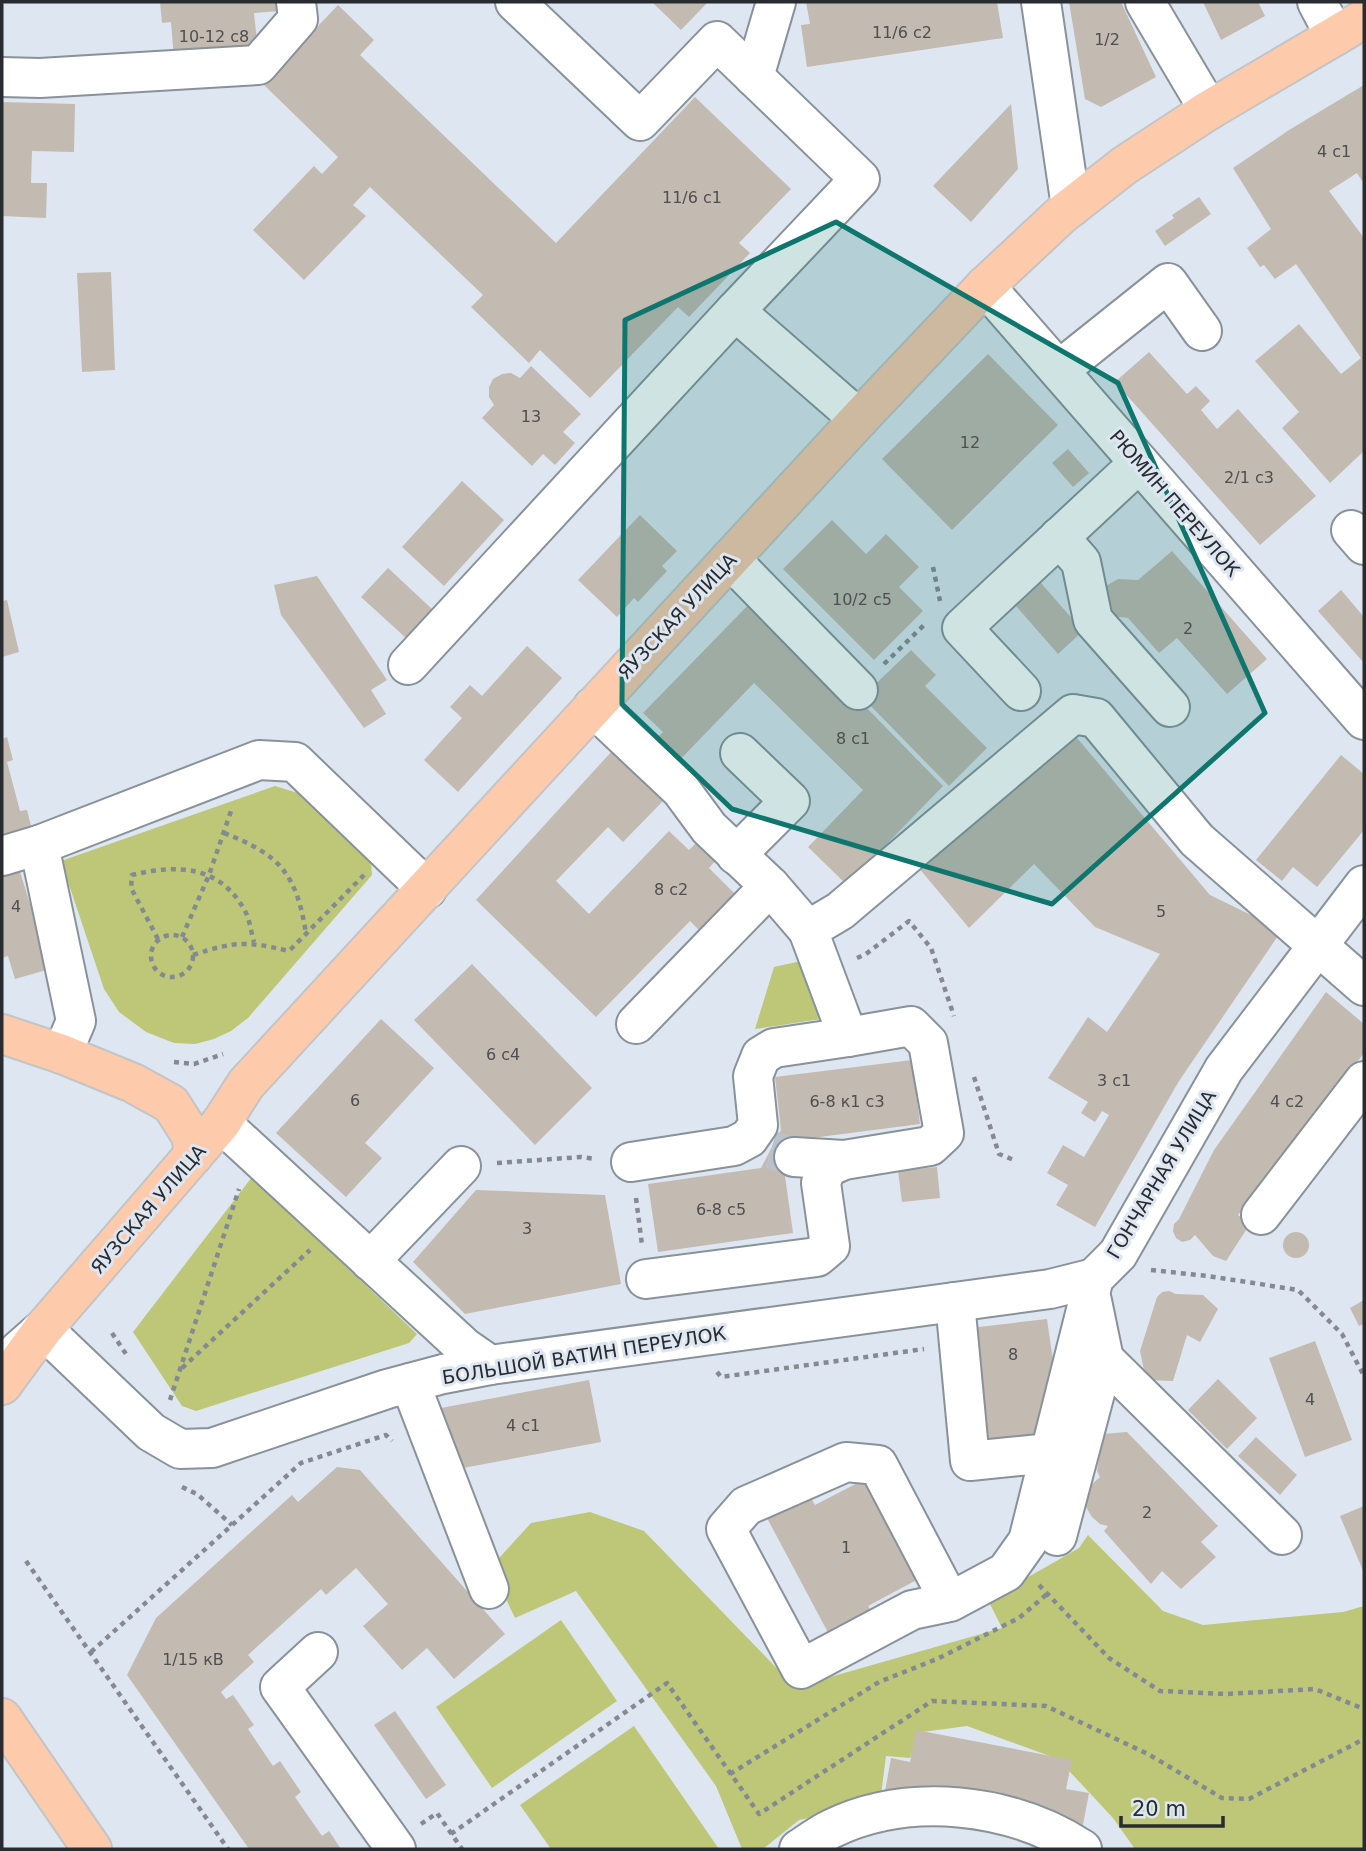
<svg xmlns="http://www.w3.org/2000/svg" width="1366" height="1851" font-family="'DejaVu Sans',sans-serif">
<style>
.green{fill:#bdc777}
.building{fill:#c3bab1}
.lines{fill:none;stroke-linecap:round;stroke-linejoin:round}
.minor-tunnel{stroke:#bac1ca;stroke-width:38;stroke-dasharray:38 19;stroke-linecap:butt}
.minor-casing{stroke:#89919a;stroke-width:42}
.major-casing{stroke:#c3c4c5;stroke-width:42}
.path{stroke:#848a91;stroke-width:4.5;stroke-dasharray:5 5;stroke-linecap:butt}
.minor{stroke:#fff;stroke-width:38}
.major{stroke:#fdcaac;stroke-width:38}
.marked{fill:#0f766e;fill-opacity:0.2;stroke:#0f766e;stroke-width:5;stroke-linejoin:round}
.labels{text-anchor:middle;stroke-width:6;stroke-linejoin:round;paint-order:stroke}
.number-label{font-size:16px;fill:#4f4f50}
.street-label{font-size:19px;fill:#282b2f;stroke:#dee7f1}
</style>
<rect width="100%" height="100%" fill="#dee7f1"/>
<g class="green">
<path d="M275,786l36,11 59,53 2,25 -124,143 -17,13 -17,8 -19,5 -21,-1 -28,-11 -27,-20 -15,-23 -43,-128z"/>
<path d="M801,961l20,58 -66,10 19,-62z"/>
<path d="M252,1177l165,157 -8,9 -213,68 -14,-5 -49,-74z"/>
<path d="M590,1512l54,19 151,156 207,-59 -14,-28 91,-52 9,-13 75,76 40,14 140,-13 21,-6v243h-229l-22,-31 -55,-59 -91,-33 -45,6 -12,26 -24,-2 -6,47 -81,17 -36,29h-21l-26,-63 -140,-195 -61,27 -24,-51 40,-44z"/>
<path d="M561,1620l56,81 -125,87 -56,-81z"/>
<path d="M634,1726l85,123h-168l-31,-44z"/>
</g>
<g class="building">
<path d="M160,2h119l1,9 -26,2 4,37 -84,9 -3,-37 -9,1z"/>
<path d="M652,2h56l-27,28z"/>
<path d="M806,2h191l6,36 -196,29 -6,-42 9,-1z"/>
<path d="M1069,2h52l35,75 -55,30 -16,-8z"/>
<path d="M1203,2h55l7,14 -44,24z"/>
<path d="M338,5l36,35 -14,15 196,188 139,-146 96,92 -52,54 11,10 -61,64 -11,-10 -88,91 -50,-48 -11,13 -58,-56 12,-12 -113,-108 -17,18 13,11 -62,64 -51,-50 61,-64 8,8 16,-17 -75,-73z"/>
<path d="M1364,85v94l-2,2 -5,-8 -28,18 35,47v213l-34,32 -48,-55 17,-16 -44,-51 44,-37 42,50 20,-16 -65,-94 -21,15 -11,-14 -4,2 -13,-19 24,-19 -38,-61 56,-38z"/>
<path d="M2,102l73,2 -1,48 -42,-1 -1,32h16l-1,35 -44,-2z"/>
<path d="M1011,104l7,65 -47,53 -38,-36z"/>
<path d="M1199,197l12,17 -46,32 -10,-15 19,-13 -2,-3z"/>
<path d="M111,272l4,98 -33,2 -5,-99z"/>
<path d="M1149,352l38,42 9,-8 14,15 -9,9 16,19 21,-20 78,87 -56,49 -145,-163z"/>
<path d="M988,354l70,71 -106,105 -70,-71z"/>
<path d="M531,366l50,48 -18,18 12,11 -20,22 -12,-11 -11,12 -50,-48 12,-13 -5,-8v-10l4,-8 9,-5 9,-1 9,5z"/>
<path d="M1068,449l21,24 -16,14 -21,-24z"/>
<path d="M462,481l42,39 -60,66 -42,-39z"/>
<path d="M640,515l37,36 -15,15 5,5 -29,31 -4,-4 -17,19 -39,-37z"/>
<path d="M832,520l34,34 20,-20 33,33 -20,20 24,24 -49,49 -91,-91z"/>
<path d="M1172,551l95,108 -40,35 -50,-56 -18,15 -31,-35 -16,-2 -8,-29 14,-8 20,1z"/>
<path d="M388,568l44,41 -26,29 -45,-41z"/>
<path d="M1034,575l49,56 -25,23 -49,-56z"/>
<path d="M317,576l70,104 -16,10 15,24 -22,14 -83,-113 -7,-30z"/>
<path d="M1341,590l23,27v46l-46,-52z"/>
<path d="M755,598l105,103 83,85 -96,99 -39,-38 55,-57 -109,-107 -80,83 -23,-22 12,-12 -20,-19z"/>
<path d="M7,600l12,52 -17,5v-56z"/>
<path d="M527,646l35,32 -104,114 -34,-32 38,-42 -12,-11 20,-22 12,11z"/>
<path d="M911,650l25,25 -11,11 62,62 -38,38 -87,-89z"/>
<path d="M7,737l6,23 -6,2 13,49 7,-1 5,20 -30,11v-102z"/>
<path d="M1077,738l133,157 72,35 -103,151 -84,146 -39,-22 12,-20 -21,-12 16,-28 21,12 25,-42 -7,-4 -7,11 -14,-9 7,-11 -40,-24 40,-61 19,15 53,-78 -65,-27 -61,-63 -65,64 -56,-67 91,-77 8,9z"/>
<path d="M612,751l52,49 -41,42 -15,-15 -52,54 33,33 80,-83 20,19 9,-9 19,18 -8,9 29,29 -35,37 -13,-13 -94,96 -120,-117z"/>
<path d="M1341,755l23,19v56l-47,57 -24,-20 -11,14 -26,-21z"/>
<path d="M17,862l33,107 -35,10 -7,-23 -6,2v-91z"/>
<path d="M472,964l120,124 -57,57 -121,-125z"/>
<path d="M1326,992l38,32v29l-126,162 12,9 -24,37 -13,-5 -18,-21 -5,5 -8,2 -6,-4 -3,-7 1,-7 5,-5 35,-69z"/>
<path d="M381,1019l53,49 -69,75 17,15 -36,39 -70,-64z"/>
<path d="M912,1060l8,64 -116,15 -19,37 8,57 -135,19 -10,-68 113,-16 20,-38 -6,-53z"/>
<path d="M937,1167l3,31 -38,4 -4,-31z"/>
<path d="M476,1190l129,5 16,89 -156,30 -52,-52z"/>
<circle cx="1296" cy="1245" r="13"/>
<path d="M1169,1291l7,3 27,1 15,14 -18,33 -13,-7 -14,46 -27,-1 -6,-29 17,-54 5,-5z"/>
<path d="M1364,1300v24l-5,2 -9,-18z"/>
<path d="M1047,1319l9,63 -17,53 -64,6 -5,-113z"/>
<path d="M1315,1341l37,99 -47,17 -36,-99z"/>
<path d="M1218,1379l39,39 -30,31 -39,-39z"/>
<path d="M589,1380l12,62 -138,26 -22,-60z"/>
<path d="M1127,1432l91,94 -17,16 15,15 -35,32 -19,-18 -11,13 -47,-53 4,-5 -8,-2 -8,-7 -6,-10v-12l5,-10 9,-8 -3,-6 6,-37z"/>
<path d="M1256,1437l41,38 -17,20 -42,-39z"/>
<path d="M337,1467l23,3 145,164 -51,45 -27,-31 -25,22 -39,-44 25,-22 -32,-36 -30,27 -5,-6 -73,66 6,7 -33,30 5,7 7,-4 21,30 -6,4 25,37 7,-5 21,31 -6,5 27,39 7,-5 12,18h-92l-122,-174 29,-57 136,-123 6,7z"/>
<path d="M871,1476l53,100 -56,30 7,11 -43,23 -65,-122 22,-12 17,-17 9,16z"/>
<path d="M1364,1506v67l-24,-57z"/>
<path d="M395,1711l51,74 -20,14 -52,-74z"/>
<path d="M916,1730l156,30 -6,29 23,4 -8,42 -197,-38 7,-39 19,4z"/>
</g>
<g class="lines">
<path class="minor-tunnel" d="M771,1150l23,7"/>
<defs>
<g id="minor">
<path d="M515,2l125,119 77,-80 143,138 -125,132"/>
<path d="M1041,2l30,205"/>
<path d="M1145,2l64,108"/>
<path d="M1317,2l18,34"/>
<path d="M2,77l38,1 218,-13 40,-46 -2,-17"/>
<path d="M754,77l22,-75"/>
<path d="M985,286l379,434"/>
<path d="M1059,370l109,-87 34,48"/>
<path d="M1351,530l13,15"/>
<path d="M1059,537l22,25 12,58 77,87"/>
<path d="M730,559l128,131"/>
<path d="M408,665l327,-354 124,108"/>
<path d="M1021,691l-59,-63 177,-165"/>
<path d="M593,707l88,83 28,38 61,58 38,44 32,-19 233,-197 23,4 101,122 167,146"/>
<path d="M736,855l54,-54 -50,-48"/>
<path d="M2,856l37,-11"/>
<path d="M636,1024l134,-138"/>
<path d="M62,1054l14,-33 -37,-176 220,-85 36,2 132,127"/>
<path d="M221,1123l243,224 26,18"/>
<path d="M794,1157l50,3"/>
<path d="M631,1162l103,-16 15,-8 9,-13 -5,-49 8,-20 13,-8 74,-11"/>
<path d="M1261,1215l103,-134"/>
<path d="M370,1261l91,-95"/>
<path d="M646,1279l171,-22 13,-11 -9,-63 5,-15 18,-8 86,-14 14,-13 -16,-90 -17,-17 -63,11 -40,-107"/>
<path d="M1092,1301l12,58 178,176"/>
<path d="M955,1302l15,159 80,-8"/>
<path d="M18,1351l25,-22 108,103 29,17 32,-1 175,-59 56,-15 47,-9 560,-76 44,-11"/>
<path d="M410,1383l79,206"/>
<path d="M1057,1536l47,-177"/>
<path d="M950,1602l-72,-137 -32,-3 -100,44 -20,23 75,140 111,-59 38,-8 56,-30 22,-31 66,-263 24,-24 106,-185 140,-184"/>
<path d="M318,1652l-38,35 116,162"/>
<path d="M799,1849c10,-6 21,-15 32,-20 78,-38 180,-26 251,20"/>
</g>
<g id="major">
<path d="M2,1034l60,20 71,29 38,21 21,33 1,19"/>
<path d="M2,1385l41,-56 178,-206 25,-39 613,-665 126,-133 76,-71 64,-50 84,-55 155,-91"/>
<path d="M2,1718l90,131"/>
</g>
</defs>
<use href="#minor" class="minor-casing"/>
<use href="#major" class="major-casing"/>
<g class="path">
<path d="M933,567l7,34"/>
<path d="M884,664l41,-40"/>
<path d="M224,833c56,22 72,40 82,100"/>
<circle cx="172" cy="956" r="21"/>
<path d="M182,937l27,-62 22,-64"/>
<path d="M158,939l-27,-51 1,-13c45,-11 88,-10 113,36 5,9 6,21 9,31"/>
<path d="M193,955c43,-14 53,-14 96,-4l75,-76"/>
<path d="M857,958l9,-4 43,-33 22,27 23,68"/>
<path d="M174,1062l20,2 29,-10"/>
<path d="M974,1077l25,77 15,6"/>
<path d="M497,1163l84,-6 15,2"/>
<path d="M636,1198l6,47"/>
<path d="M1151,1270l57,6 90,14 44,44 22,42"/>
<path d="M112,1333l16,24"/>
<path d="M182,1368l128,-118"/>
<path d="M717,1372l4,5 203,-28"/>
<path d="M170,1400l69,-211"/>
<path d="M182,1487l15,7 35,31"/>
<path d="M26,1561l202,288"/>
<path d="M1039,1585l70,73 51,33 66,3 89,-5 49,20"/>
<path d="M91,1652l210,-189 85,-28 6,6"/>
<path d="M730,1774l149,-92 58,-23 82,-41 28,-24"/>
<path d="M421,1824l16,-11 25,36"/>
<path d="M451,1834l216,-151 92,131 173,-113 114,5 102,48 74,44 27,1 115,-60"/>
</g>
<use href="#minor" class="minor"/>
<use href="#major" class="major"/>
</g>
<path class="marked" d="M836,222l282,161 147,330 -213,191 -320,-95 -110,-105 3,-384z"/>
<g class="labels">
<g class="number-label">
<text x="902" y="38">11/6 с2</text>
<text x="214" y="42">10-12 с8</text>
<text x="1107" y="45">1/2</text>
<text x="1334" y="157">4 с1</text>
<text x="692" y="203">11/6 с1</text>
<text x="531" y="422">13</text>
<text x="970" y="448">12</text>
<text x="1249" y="483">2/1 с3</text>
<text x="862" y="605">10/2 с5</text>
<text x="1188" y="634">2</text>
<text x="853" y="744">8 с1</text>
<text x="671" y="895">8 с2</text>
<text x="16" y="912">4</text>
<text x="1161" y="917">5</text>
<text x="503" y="1060">6 с4</text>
<text x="1114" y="1086">3 с1</text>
<text x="355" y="1106">6</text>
<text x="847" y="1107">6-8 к1 с3</text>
<text x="1287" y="1107">4 с2</text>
<text x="721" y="1215">6-8 с5</text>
<text x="527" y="1234">3</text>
<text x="1013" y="1360">8</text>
<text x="1310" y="1405">4</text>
<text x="523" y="1431">4 с1</text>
<text x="1147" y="1518">2</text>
<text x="846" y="1553">1</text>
<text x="193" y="1665">1/15 кВ</text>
</g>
<g class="street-label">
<text transform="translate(1175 503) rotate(49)" y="7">РЮМИН ПЕРЕУЛОК</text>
<text transform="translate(677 616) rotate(-47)" y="7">ЯУЗСКАЯ УЛИЦА</text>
<text transform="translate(1161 1174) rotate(-59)" y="7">ГОНЧАРНАЯ УЛИЦА</text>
<text transform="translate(148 1209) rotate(-49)" y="7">ЯУЗСКАЯ УЛИЦА</text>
<text transform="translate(584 1355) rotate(-9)" y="7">БОЛЬШОЙ ВАТИН ПЕРЕУЛОК</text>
</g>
</g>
<rect width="1366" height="1851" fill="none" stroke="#282b2f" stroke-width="7"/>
<path d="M1121 1816v10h102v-10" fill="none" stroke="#282b2f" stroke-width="3.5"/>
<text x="1132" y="1816" font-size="21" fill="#282b2f" stroke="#dee7f1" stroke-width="5" paint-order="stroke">20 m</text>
</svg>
